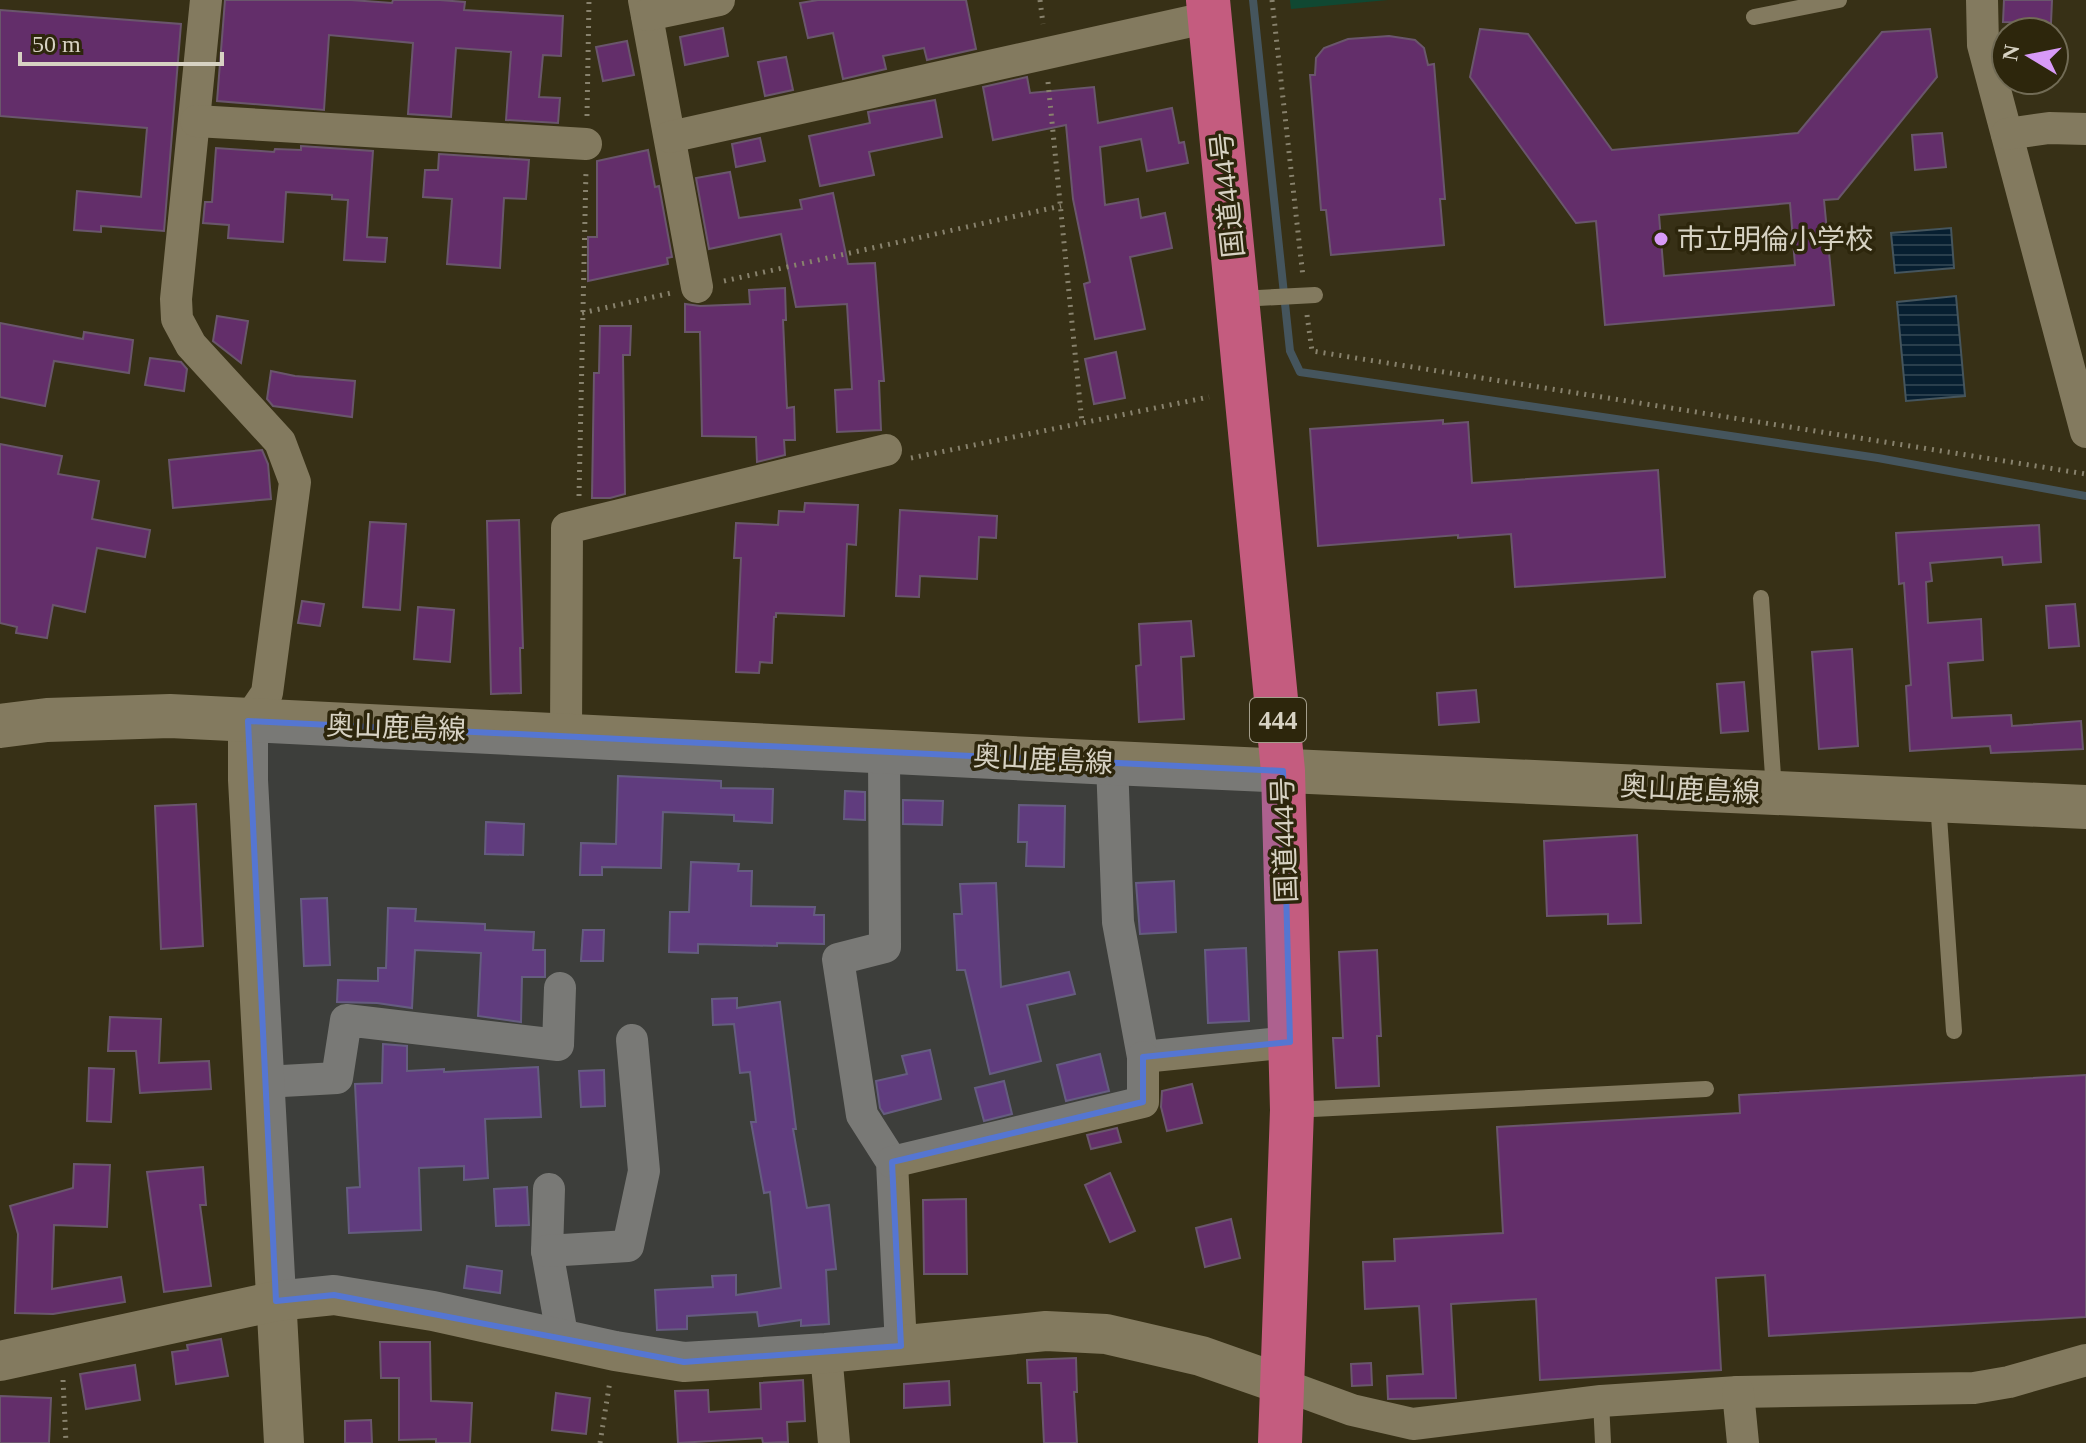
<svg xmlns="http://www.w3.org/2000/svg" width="2086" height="1443" font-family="'Times New Roman','Noto Sans JP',serif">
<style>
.grass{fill:#104832}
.water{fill:url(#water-rules);stroke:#45555d;stroke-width:2}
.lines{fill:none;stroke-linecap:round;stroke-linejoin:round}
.stream{stroke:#45555d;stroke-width:8}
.building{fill:#632e6a;stroke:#6a566c;stroke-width:2;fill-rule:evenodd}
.path{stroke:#88826d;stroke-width:5;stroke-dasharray:2 6;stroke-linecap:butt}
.service{stroke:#837a5f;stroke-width:16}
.minor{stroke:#837a5f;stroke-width:32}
.tertiary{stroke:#837a5f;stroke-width:40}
.secondary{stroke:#837a5f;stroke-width:44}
.trunk{stroke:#c45c7f;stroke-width:44}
.marked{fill:#5576d2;fill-opacity:0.2;stroke:#5576d2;stroke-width:6;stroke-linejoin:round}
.poi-dot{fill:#d89af8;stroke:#2d260c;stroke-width:3}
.labels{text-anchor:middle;stroke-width:7;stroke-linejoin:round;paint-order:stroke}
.shield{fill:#2d260c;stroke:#a49e8c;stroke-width:2}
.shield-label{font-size:26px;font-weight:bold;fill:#d7d2c3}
.street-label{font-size:28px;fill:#d7d2c3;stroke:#2d260c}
.poi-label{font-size:28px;fill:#d7d2c3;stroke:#2d260c;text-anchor:start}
</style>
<defs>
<pattern id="water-rules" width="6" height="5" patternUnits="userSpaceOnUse" patternTransform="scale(2)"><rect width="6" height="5" fill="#071f31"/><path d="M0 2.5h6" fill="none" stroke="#2a3f4d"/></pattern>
</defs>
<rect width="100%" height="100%" fill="#373016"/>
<path class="grass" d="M1290,0h98l-97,9z"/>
<g class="water">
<path d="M1951,228l3,40 -59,5 -4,-40z"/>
<path d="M1956,296l9,100 -59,5 -9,-99z"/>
</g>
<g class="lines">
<path class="stream" d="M1253,0l37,351 10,21 578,86 208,38"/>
</g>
<g class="building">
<path d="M225,0h126l41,3 1,-3h47l25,2 -1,8 99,6 -2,40 -18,-1 -4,42 21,1 -2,25 -52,-3 5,-68 -55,-4 -5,69 -43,-3 5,-71 -84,-8 -5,75 -107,-9z"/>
<path d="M818,0h148l10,49 -49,11 -3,-12 -41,8 3,13 -43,10 -10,-46 -25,5 -8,-35z"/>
<path d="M2004,0h48l-1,23 -48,-1z"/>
<path d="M0,10l181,14 -17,207 -63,-5v6l-27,-2 3,-39 64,6 6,-69 -147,-12z"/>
<path d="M723,28l5,28 -43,9 -5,-28z"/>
<path d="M1480,29l48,5 84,116 186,-17 84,-101 48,-3 7,48 -99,122 -14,1 10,105 -229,20 -9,-104 -20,2 -106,-146zM1790,203l5,62 -131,11 -5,-61z"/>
<path d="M1389,36l26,4 9,8 4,17 6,-1 11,135h-5l4,46 -113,10 -5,-45h-5l-11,-135h5l1,-17 8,-10 24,-9z"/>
<path d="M627,41l7,34 -31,6 -7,-34z"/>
<path d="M786,57l7,33 -28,6 -7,-34z"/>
<path d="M1027,77l3,16 64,-6 4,36 74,-15 7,35 5,-1 4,21 -41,8 -6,-32 -41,8 5,58 33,-6 3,19 24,-5 7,35 -42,9 15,72 -50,10 -11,-55 6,-2 -17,-83 -7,-74 -73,15 -10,-53z"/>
<path d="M935,100l7,37 -73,15 5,23 -54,11 -11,-50 61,-13 -2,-11z"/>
<path d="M1942,133l4,34 -31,3 -3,-35z"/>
<path d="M760,138l5,23 -29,6 -4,-23z"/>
<path d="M301,146l72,5 -6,86 20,1 -2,24 -41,-2 4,-60 -16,-1v-4l-46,-3 -3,50 -55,-4 1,-13 -26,-2 2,-21h7l4,-54 58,4 1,-3 26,1z"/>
<path d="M648,150l7,37 4,-1 13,71 -5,1 1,6 -80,17v-44h9v-76z"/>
<path d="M439,154l90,6 -3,39 -22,-1 -4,70 -53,-4 5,-65 -29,-2 2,-27h13z"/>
<path d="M730,172l9,46 63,-9 -2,-9 33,-7 15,71 27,-1 9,118h-5l2,49 -44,2 -2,-42 17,-1 -5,-85 -51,3 -15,-73 -72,15 -13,-71z"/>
<path d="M785,288l1,32h-3l4,88 7,-1 1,33h-11l1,15 -28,7 -1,-25 -54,-1 -2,-104h-15v-28l15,2 50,-2 -1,-14z"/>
<path d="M217,316l31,5 -7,42 -28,-22z"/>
<path d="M0,323l83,16 1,-7 49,8 -4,33 -75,-12 -9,45 -45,-9z"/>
<path d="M600,326h31l-1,29h-7l2,139 -15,4h-18l2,-125h5z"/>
<path d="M1116,352l9,46 -31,6 -9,-45z"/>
<path d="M150,358l31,4 6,7 -3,22 -39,-6z"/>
<path d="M271,371l24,5 60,5 -3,36 -79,-11 -6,-7z"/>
<path d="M1443,420v4l25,-2 4,61 186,-13 7,107 -150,10 -4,-53 -53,4v-3l-140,11 -8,-117z"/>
<path d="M0,444l62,12 -4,18 41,7 -7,38 58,11 -5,27 -48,-9 -12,64 -32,-7 -6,33 -31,-5 1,-6 -17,-4z"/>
<path d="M262,450l6,14 3,35 -98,9 -4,-48z"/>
<path d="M805,503l53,2 -2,40 -9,-1 -3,72 -68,-3v4h-2l-2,46 -12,-1 -1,11 -23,-1 5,-114h-7l2,-35 42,2 1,-14 25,1z"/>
<path d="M900,510l97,6 -1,22 -17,-1 -2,42 -57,-3 -1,21 -23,-1z"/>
<path d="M519,520l4,128h-3l1,45 -30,1 -4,-173z"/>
<path d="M370,522l36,2 -6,86 -37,-3z"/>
<path d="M2039,525l2,37 -38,3 -1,-8 -72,6 2,18 -6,1 2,41 53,-4 2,41 -35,3 4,55 59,-3 1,11 69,-5 2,28 -92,4 -1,-7 -80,5 -4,-65 5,-1 -7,-102 -5,1 -3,-51z"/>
<path d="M302,601l22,3 -4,22 -22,-3z"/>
<path d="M2075,604l4,42 -30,2 -3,-42z"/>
<path d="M418,607l36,3 -4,52 -36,-3z"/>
<path d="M1191,621l3,35 -13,1 3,62 -45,3 -3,-56 5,-1 -2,-41z"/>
<path d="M1852,649l6,97 -39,3 -7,-97z"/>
<path d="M1744,682l4,49 -27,2 -4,-49z"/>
<path d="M1476,690l3,32 -40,3 -2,-32z"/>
<path d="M618,776l103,5v7l52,1 -1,34 -38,-2v-6l-71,-3 -2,56 -59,-1v8h-22l1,-32 35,1z"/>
<path d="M845,791l20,1v28l-21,-1z"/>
<path d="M903,800l40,1 -1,24 -39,-1z"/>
<path d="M196,804l7,142 -42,3 -6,-143z"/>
<path d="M1019,805l46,1 -1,61 -38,-1 1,-24h-9z"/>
<path d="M486,822l38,2 -1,31 -38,-1z"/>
<path d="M1637,835l4,88 -33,1v-10l-61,2 -3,-75z"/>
<path d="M691,862l48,2 -1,7h14l-1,35 64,1 -1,8h10v29l-47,-1v3l-79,-2v9l-29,-1 1,-40h19z"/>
<path d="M1174,881l2,51 -36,2 -4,-51z"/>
<path d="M996,883l5,104 68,-15 6,22 -48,11 14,56 -51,13 -25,-104h-8l-3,-56h8l-2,-30z"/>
<path d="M327,898l3,67 -26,1 -3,-67z"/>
<path d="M388,908l28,1 -1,12 70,3v6l49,2 -1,18h12v27h-23l-1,45 -43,-6 3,-63 -66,-3 -3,58 -35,-5 -40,-1 1,-22 40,1v-13h8z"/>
<path d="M583,930h21l-1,31h-22z"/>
<path d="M1246,948l3,73 -41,2 -3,-73z"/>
<path d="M1377,950l4,86h-4l2,50 -43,2 -3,-50h10l-4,-86z"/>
<path d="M737,998v10l43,-6 16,127h-3l14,79 22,-3 7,64 -10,1 3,54 -28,2v-6l-42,6 -2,-14 -70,4v13l-30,1 -2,-40 58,-3 -1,-11 24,-1v20l45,-7 -11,-96 -6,1 -13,-71h5l-6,-50 -10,1 -6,-49 -21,1 -1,-26z"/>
<path d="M110,1017l51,2 -2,44 50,-2 2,28 -71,4 -4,-42h-28z"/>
<path d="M383,1044l24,2v25l37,-2v3l94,-5 3,50 -56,2 3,59 -24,2v-14l-45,2 2,62 -72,3 -2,-45 13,-1 -5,-103 27,-1z"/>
<path d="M930,1050l11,49 -57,15 -4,-6 -4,-27 31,-7 -5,-18z"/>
<path d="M1100,1054l9,37 -43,10 -9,-36z"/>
<path d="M89,1068l25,1 -3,53 -24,-1z"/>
<path d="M604,1070l1,36 -24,1 -2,-36z"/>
<path d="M2086,1075v242l-317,19 -4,-61 -49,3 5,92 -181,10 -4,-81 -85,5 5,94 -68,1 -1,-23 36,-2 -4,-68 -54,3 -2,-47 32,-1 -1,-22 109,-6 -6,-106 243,-14 -1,-18z"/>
<path d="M1004,1081l8,33 -28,7 -9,-33z"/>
<path d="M1192,1084l10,39 -35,8 -6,-24 1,-16z"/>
<path d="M1117,1128l4,14 -30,7 -4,-14z"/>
<path d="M74,1164l36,1 -3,62 -53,-2 -2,64 69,-12 4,25 -72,12 -38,-1 3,-79 -8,-28 63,-18z"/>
<path d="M203,1167l3,38h-6l11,81 -47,6 -17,-120z"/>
<path d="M1110,1173l25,58 -25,11 -25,-57z"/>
<path d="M527,1187l2,38 -33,1 -2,-37z"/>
<path d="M966,1199l1,75h-43l-1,-74z"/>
<path d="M1231,1219l9,39 -35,9 -9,-39z"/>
<path d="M467,1266l35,5 -2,22 -36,-5z"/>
<path d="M221,1339l7,37 -52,8 -4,-32 16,-2 -1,-5z"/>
<path d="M380,1342h50l1,59 41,2 -2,40h-34v-4l-37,1v-62h-18z"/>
<path d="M1076,1358l1,34h-3l3,51h-33l-3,-60h-13l-1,-23z"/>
<path d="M1371,1363l1,22 -20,1 -1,-22z"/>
<path d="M135,1365l5,35 -54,9 -6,-35z"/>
<path d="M803,1380l2,41 -18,1 1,20 -25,1 -1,-5 -84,5 -3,-52 33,-1 1,22 52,-3 -1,-26z"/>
<path d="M949,1381l1,24 -46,3v-24z"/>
<path d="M556,1393l34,5 -4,36 -34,-4z"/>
<path d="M0,1396l51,2 -2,45h-49z"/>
<path d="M371,1420l1,23h-27v-22z"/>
</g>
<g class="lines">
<g class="path">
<path d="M1040,0l3,24"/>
<path d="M1272,0l31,277"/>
<path d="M1048,82l34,341"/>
<path d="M587,116l2,-116"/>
<path d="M724,281l337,-75"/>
<path d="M582,313l89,-20"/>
<path d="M1307,315l5,36 774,123"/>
<path d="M911,458l298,-61"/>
<path d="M579,496l7,-326"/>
<path d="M63,1380l3,63"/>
<path d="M600,1443l10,-62"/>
</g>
<g class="service">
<path d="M1754,17l85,-17"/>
<path d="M1239,299l76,-4"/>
<path d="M1761,598l13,193"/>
<path d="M1938,802l16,229"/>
<path d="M1293,1110l413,-21"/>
<path d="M1601,1401l2,42"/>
</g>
<g class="minor">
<path d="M206,0l-30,299 1,20 14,26 89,97 15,40 -28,211 -19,28"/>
<path d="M644,0l53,287"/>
<path d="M1982,0l1,45 103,387"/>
<path d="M647,15l72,-15"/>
<path d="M196,121l390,23"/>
<path d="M2007,134l42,-6 37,1"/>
<path d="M670,137l540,-120"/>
<path d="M566,734l1,-206 319,-78"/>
<path d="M884,752l1,195 -47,12 24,156 30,47 9,184"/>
<path d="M1112,763l6,159 25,135 147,-15"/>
<path d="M264,1082l73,-4 9,-58 212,25 2,-57"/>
<path d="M892,1162l251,-60v-45"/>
<path d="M549,1189l-2,62 16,89"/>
<path d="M547,1251l81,-5 16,-75 -12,-131"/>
<path d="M826,1353l8,90"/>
<path d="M1281,1384l71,26 61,14 188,-23 137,-9 236,-4 35,-6 77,-22"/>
<path d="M1738,1392l5,51"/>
</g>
<g class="tertiary">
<path d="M248,721v59l36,663"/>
<path d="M0,1361l276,-60 58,-6 99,16 182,40 69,11 142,-9 220,-22 60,3 95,22 80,28"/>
</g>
<path class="secondary" d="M0,726l47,-6 123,-4 942,47 974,44"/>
<path class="trunk" d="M1208,0l75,771 9,339 -12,333"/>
</g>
<path class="marked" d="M248,721l1035,50 7,271 -147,15v45l-251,60 9,184 -217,16 -350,-67 -58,6z"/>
<circle class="poi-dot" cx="1661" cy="239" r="8"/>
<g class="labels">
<rect class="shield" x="1250" y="698" width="56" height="44" rx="6"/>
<g class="shield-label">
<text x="1278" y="729">444</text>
</g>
<g class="street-label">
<text transform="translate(1227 195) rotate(-96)" y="10">国道444号</text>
<text transform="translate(396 727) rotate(2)" y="10">奥山鹿島線</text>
<text transform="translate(1043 759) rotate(3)" y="10">奥山鹿島線</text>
<text transform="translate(1690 789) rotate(3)" y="10">奥山鹿島線</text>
<text transform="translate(1284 840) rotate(-92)" y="10">国道444号</text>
</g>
<g class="poi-label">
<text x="1677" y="249">市立明倫小学校</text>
</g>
</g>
<g transform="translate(2030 56) rotate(280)"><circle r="38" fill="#2d260c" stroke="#716b55" stroke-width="2"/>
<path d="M0-6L14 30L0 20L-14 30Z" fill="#d89af8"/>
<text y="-12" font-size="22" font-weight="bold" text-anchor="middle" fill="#d7d2c3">N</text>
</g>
<path d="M20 52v12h202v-12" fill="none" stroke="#d7d2c3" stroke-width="4"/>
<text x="32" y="52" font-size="24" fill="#d7d2c3" stroke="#2d260c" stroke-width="6" paint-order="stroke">50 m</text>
</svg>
